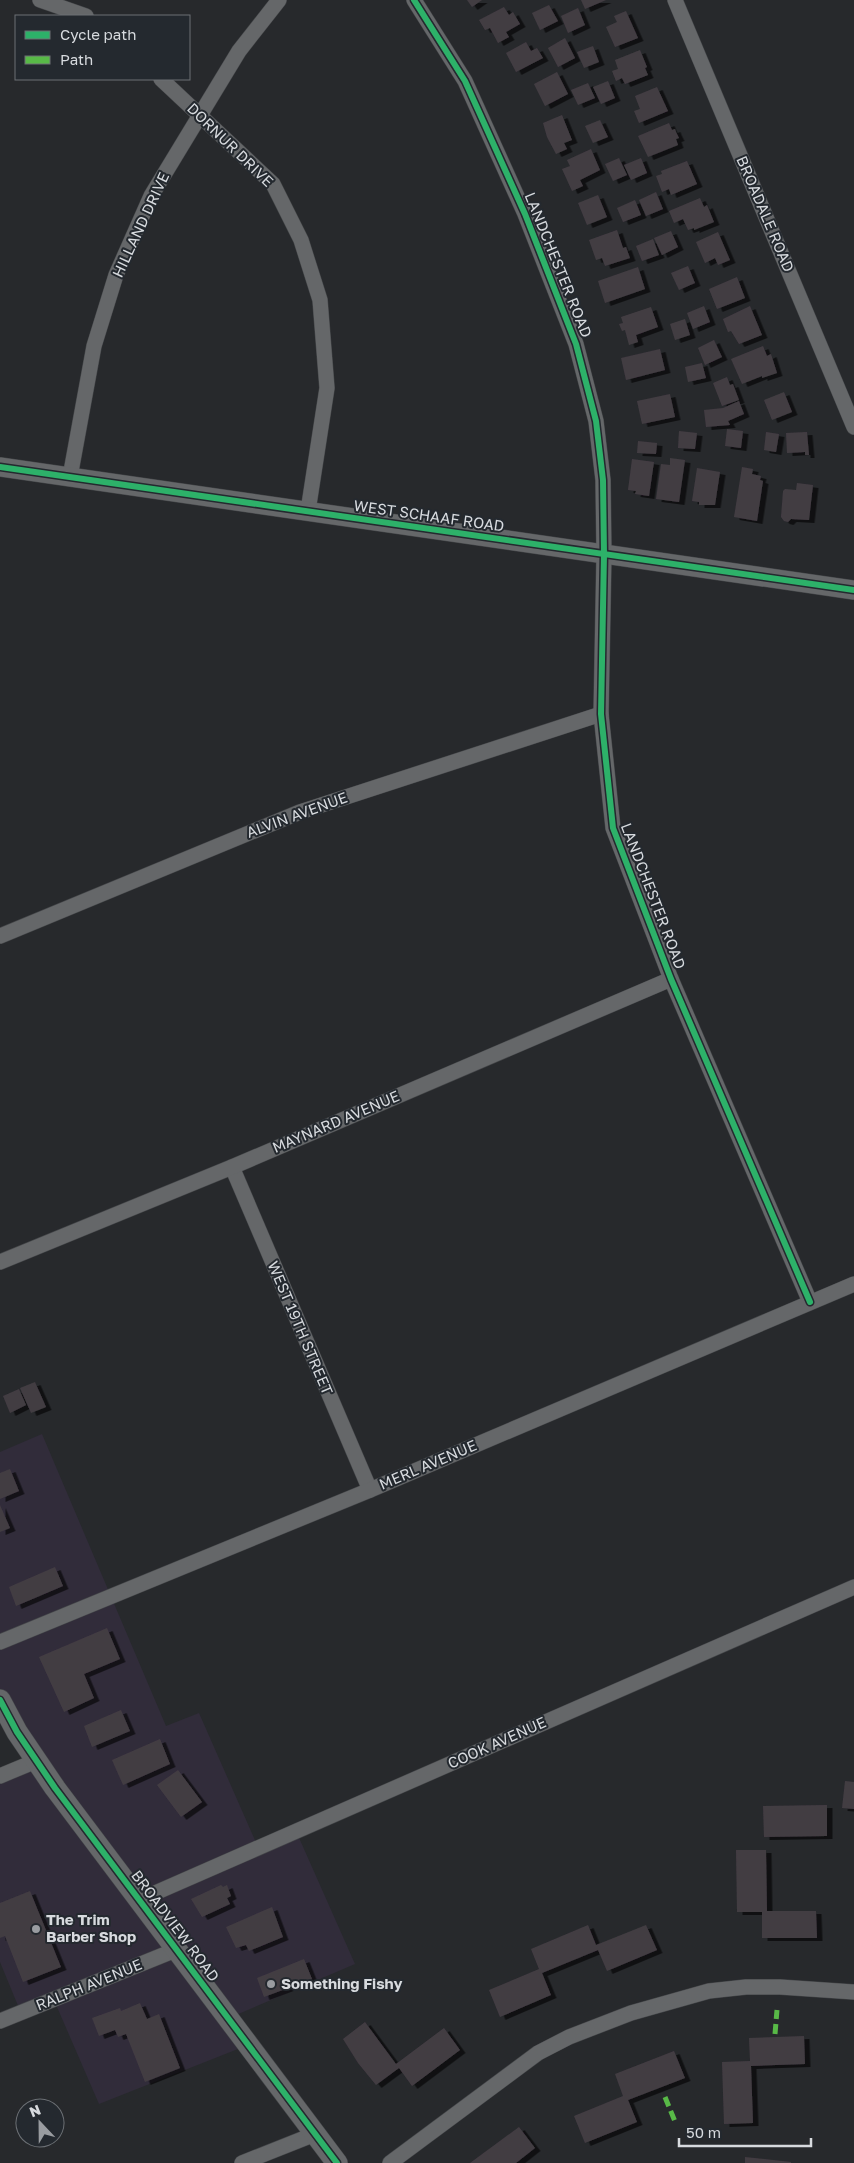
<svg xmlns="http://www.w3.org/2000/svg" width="854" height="2163" font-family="'Golos Text',sans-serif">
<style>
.commercial{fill:#312c3a}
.building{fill:#433c43;filter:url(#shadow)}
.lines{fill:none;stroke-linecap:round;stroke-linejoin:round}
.minor-casing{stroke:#444649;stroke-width:16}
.tertiary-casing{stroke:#444649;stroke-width:20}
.secondary-casing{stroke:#444649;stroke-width:22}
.minor{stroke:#656769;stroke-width:15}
.tertiary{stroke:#656769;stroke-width:19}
.secondary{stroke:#656769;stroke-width:21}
.quiet{stroke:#58b947;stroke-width:5;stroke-dasharray:10 5;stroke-linecap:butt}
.cycleway-casing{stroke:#24292f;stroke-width:9}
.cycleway{stroke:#2db169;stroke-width:6}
.poi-dot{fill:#999ca0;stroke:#24292f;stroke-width:2}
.labels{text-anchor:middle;stroke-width:4;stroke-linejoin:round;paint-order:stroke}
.street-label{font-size:15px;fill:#d7dade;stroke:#24292f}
.poi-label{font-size:15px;font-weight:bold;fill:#d7dade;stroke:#24292f;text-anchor:start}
</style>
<defs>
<filter id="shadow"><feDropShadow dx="5.5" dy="3" stdDeviation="0" flood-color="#0009"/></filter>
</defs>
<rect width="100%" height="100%" fill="#27292c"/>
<path class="commercial" d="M42,1434l124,292 33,-13 59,134 38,-16 59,133 -126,54 19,27 -149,59 -45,-104 -33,13 -21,-51v-186l36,-15 -36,-61v-248z"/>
<g class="building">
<path d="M467,0h15l-10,7z"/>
<path d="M581,0h25l-21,9z"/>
<path d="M549,5l9,16 -18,9 -8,-17z"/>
<path d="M504,7l5,8 4,-3 7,12 -14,8 3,5 -11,6 -8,-15 -5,2 -6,-10z"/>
<path d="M578,8l7,17 -17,8 -7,-17z"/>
<path d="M626,11l12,27 -23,9 -9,-20 11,-5 -3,-6z"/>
<path d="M565,38l10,20 -17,9 -10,-19z"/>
<path d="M526,42l5,9 6,-3 6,10 -27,14 -10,-19z"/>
<path d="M593,46l6,16 -15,6 -7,-16z"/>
<path d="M640,50l7,17 -2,1 3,7 -23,9 -3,-6 -6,3 -4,-10 6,-2 -3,-9z"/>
<path d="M557,72l11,22 -23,12 -11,-22z"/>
<path d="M608,81l7,17 -14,6 -8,-17z"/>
<path d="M588,83l7,15 -17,7 -7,-15z"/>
<path d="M657,87l11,24 -29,12 -5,-12 6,-2 -5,-13z"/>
<path d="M562,115l10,25 -8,3 3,6 -11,5 -9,-17 -4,-14z"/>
<path d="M600,120l8,17 -15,6 -8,-17z"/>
<path d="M669,123l3,7 3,-1 1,3 3,6 -3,1 2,6 -30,12 -10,-21z"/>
<path d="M591,149l9,21 -20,10 3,6 -11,5 -10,-22 8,-3 -3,-6z"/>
<path d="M619,158l8,17 -14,6 -8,-17z"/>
<path d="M641,158l6,15 -16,7 -7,-15z"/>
<path d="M687,161l10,23 -26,11 -2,-6 -7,3 -6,-16 6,-2 -1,-3z"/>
<path d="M656,192l7,17 -17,7 -7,-16z"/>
<path d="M598,195l9,22 -20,8 -9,-22z"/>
<path d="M700,198l4,9 3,-2 7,17 -20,8v-2l-6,2 -5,-11 -9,4 -5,-12z"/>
<path d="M635,200l6,15 -18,7 -6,-14z"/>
<path d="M617,230l6,18 3,-1 4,11 -25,8 -3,-8 -6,2 -7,-20z"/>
<path d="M671,231l7,16 -16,8 -8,-17z"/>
<path d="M718,232l12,28 -12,5 -3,-7 -10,5 -9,-21z"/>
<path d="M653,239l6,16 -17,6 -6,-15z"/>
<path d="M688,266l7,17 -16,7 -8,-17z"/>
<path d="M638,267l7,22 -40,14 -7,-22z"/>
<path d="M737,277l8,21 -28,11 -8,-20z"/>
<path d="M704,306l6,16 -17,7 -6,-16z"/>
<path d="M750,306l12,29 -23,9 -8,-13 -3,1 -5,-13z"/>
<path d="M651,307l7,20 -22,8 2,7 -9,3 -4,-15 -3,1 -3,-7 4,-1 -2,-6z"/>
<path d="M685,319l5,16 -15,5 -5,-16z"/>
<path d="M714,340l8,17 -17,8 -7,-17z"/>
<path d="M763,346l4,10 4,-2 6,19 -15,5v-2l-20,8 -11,-25z"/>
<path d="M660,349l5,21 -39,10 -5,-22z"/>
<path d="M702,363l4,15 -18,4 -3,-15z"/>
<path d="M727,377l3,8 3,-1 6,16 -17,6 -9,-23z"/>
<path d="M784,392l8,20 -20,8 -8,-20z"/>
<path d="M670,394l5,23 -33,7 -5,-23z"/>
<path d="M739,401l5,13 -16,7 2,4 -24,2 -2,-17 19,-2z"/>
<path d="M727,429l16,2 -2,17 -16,-2z"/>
<path d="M679,431l18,2 -2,16 -17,-1z"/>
<path d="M766,432l13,2 -3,18 -12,-2z"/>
<path d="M807,432l2,23h-4v-3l-18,1 -1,-20z"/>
<path d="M638,441l19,2 -1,11 -19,-1z"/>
<path d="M670,458l15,2 -6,42 -23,-3 5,-35 9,1z"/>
<path d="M632,459l22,3 -5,34 -14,-2 1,-3 -8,-1z"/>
<path d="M742,467l11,2 -1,5 9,2 -1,4 3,1 -6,40 -23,-4z"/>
<path d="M697,468l23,4 -5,33h-16v-3l-7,-1z"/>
<path d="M797,483l16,2 -4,35 -18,-1 -3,3 -4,-1 -3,-4 2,-26 2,-2 11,1z"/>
<path d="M35,1382l11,25 -15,6 -11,-25z"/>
<path d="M19,1389l7,16 -16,8 -7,-17z"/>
<path d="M10,1469l9,22 -19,8v-26z"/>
<path d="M0,1505l10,23 -10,4z"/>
<path d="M55,1567l8,19 -47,20 -7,-19z"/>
<path d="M107,1628l13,31 -36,15 10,24 -30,14 -25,-55z"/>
<path d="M121,1710l9,21 -38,16 -8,-21z"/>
<path d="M160,1739l10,25 -47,21 -11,-25z"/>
<path d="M178,1770l24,32 -21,15 -24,-32z"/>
<path d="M845,1781l9,1v27l-12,-1z"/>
<path d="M827,1805v31l-63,1 -1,-31z"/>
<path d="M736,1850h30l1,61h49l1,27h-55v-26h-25z"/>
<path d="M221,1885l2,2 4,-2 4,11 -4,2 3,6 -28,13 -11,-18z"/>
<path d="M30,1891l31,76 -38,15 -18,-46 -5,2v-35z"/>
<path d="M272,1907l11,30 -34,14 -3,-6 -10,3 -10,-21z"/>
<path d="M588,1925l8,20 50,-20 11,25 -50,21 -9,-21 -56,23 9,22 -51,22 -11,-27 50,-21 -8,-20z"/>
<path d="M304,1959l8,20 -48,18 -7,-19z"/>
<path d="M140,2003l7,16 12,-5 21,54 -35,14 -19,-48 -8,3 -3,-7 -16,6 -7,-18 28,-10 1,3z"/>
<path d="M365,2022l31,42 48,-36 16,22 -48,36 -13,-18 -23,17 -18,-22 -15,-24z"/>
<path d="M804,2036l1,28 -54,2 2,57 -29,1 -2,-62 28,-1 -1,-23z"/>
<path d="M674,2051l11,27 -57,22 9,22 -52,21 -11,-27 49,-20 -8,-22z"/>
<path d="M519,2127l16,21 -19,15h-46z"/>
<path d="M745,2157l46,5v1h-46z"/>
</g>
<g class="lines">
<defs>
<g id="minor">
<path d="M40,0l46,16"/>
<path d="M414,0l51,81 60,133 51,130 20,77 7,59 1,74 -3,160 12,114 58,151 139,323"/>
<path d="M675,0l179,427"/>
<path d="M161,79l112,105 28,56 19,60 7,88 -19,123"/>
<path d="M70,477l24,-131 22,-71 35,-79 88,-145 40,-51"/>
<path d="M0,936l300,-124 301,-98"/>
<path d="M232,1167l138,323"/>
<path d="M0,1262l232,-95 439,-188"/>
<path d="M0,1642l370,-152 484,-206"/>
<path d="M0,1776l36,-15"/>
<path d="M139,1900l715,-313"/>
<path d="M0,2021l178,-72"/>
<path d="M242,2163l73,-29"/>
<path d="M390,2163l148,-110 31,-16 62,-24 78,-22 37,-4h34l74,5"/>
</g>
<path id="tertiary" d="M0,467l854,123"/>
<path id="secondary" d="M0,1700l17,32 38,56 282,375"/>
</defs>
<use href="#minor" class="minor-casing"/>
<use href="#tertiary" class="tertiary-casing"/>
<use href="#secondary" class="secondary-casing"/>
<use href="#minor" class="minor"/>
<use href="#tertiary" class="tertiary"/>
<use href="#secondary" class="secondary"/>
<g class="quiet">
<path d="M775,2034l2,-24"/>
<path d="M665,2097l11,27"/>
</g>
<defs>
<g id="cycleway">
<path d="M414,0l51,81 60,133 51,130 20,77 7,59 1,74 -3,160 12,114 58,151 139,323"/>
<path d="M0,467l854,123"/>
<path d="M0,1700l17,32 38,56 282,375"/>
</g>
</defs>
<use href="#cycleway" class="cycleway-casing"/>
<use href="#cycleway" class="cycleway"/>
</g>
<g class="poi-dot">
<circle cx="36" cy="1929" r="5"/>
<circle cx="271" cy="1984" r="5"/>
</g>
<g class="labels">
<g class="street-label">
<text transform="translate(230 145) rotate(44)" y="5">DORNUR DRIVE</text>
<text transform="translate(765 214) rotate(67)" y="5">BROADALE ROAD</text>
<text transform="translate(141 225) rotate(-65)" y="5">HILLAND DRIVE</text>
<text transform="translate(558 265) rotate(68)" y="5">LANDCHESTER ROAD</text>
<text transform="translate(429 516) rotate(8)" y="5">WEST SCHAAF ROAD</text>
<text transform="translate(297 815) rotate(-20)" y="5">ALVIN AVENUE</text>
<text transform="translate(653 896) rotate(69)" y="5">LANDCHESTER ROAD</text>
<text transform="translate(336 1122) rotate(-23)" y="5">MAYNARD AVENUE</text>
<text transform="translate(300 1328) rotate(67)" y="5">WEST 19TH STREET</text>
<text transform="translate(428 1465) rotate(-23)" y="5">MERL AVENUE</text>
<text transform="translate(497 1743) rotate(-24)" y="5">COOK AVENUE</text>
<text transform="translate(175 1926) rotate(53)" y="5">BROADVIEW ROAD</text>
<text transform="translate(89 1985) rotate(-22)" y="5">RALPH AVENUE</text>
</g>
<g class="poi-label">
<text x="46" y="1925">The Trim<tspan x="46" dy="17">Barber Shop</tspan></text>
<text x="281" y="1989">Something Fishy</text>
</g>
</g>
<rect x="15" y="15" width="175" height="65" fill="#24292f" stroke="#6c7075"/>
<rect x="25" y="31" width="25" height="8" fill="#2db169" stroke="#6c7075"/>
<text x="60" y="40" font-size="15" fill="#d7dade">Cycle path</text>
<rect x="25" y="56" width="25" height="8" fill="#58b947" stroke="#6c7075"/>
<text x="60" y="65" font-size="15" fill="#d7dade">Path</text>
<g transform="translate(40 2123) rotate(338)"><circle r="24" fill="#24292f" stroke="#6c7075"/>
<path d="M0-4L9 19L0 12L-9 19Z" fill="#999ca0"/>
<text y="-8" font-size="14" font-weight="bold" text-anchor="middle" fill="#d7dade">N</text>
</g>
<path d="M679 2138v8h132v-8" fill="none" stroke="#d7dade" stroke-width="2.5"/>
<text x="686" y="2138" font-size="15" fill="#d7dade" stroke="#24292f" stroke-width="4" paint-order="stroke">50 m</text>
</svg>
